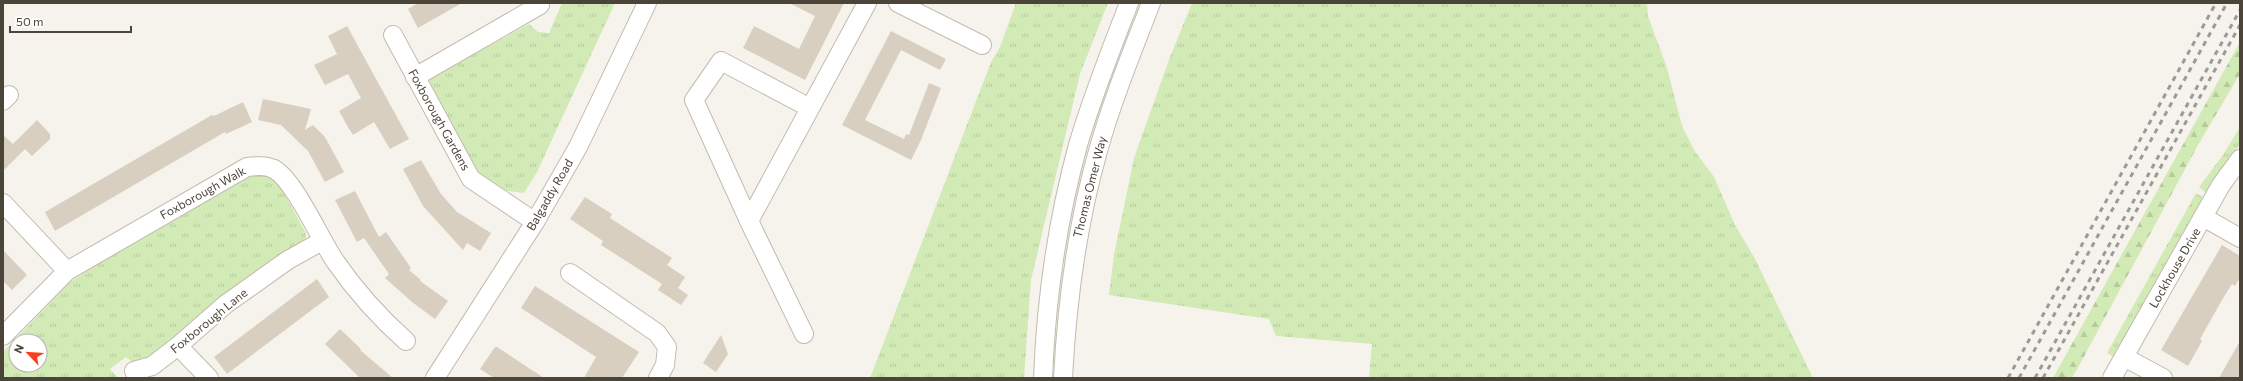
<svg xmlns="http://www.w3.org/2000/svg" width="2243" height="381" font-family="Commissioner,sans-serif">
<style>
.grass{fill:url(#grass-tufts);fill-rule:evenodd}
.forest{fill:url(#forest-firs)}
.building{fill:#d8cfc1}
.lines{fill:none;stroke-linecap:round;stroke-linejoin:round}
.minor-casing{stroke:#c2bbae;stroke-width:20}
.minor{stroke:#fff;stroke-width:18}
.rail{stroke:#9a9a9a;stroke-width:3;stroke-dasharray:5 5;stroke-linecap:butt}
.labels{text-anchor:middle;stroke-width:4;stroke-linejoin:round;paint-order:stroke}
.street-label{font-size:12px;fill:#4b4439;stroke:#fff}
</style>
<defs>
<pattern id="grass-tufts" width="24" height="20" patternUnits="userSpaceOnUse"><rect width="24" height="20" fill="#d2eab5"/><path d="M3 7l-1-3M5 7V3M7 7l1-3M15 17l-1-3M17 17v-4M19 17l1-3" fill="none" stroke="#b6ca9c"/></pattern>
<pattern id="forest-firs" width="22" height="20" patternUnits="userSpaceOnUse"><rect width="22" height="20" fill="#d2eab5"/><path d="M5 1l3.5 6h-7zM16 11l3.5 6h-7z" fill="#b6ca9c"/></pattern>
</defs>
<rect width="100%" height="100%" fill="#f6f3ec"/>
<g class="grass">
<path d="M562,3h53l-78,169 -13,21 -24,-3 -24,-16 -47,-94 18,-12 82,-44 9,8 11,1z"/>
<path d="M1016,3h92l-28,71 -49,206 -7,98h-154l121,-316 9,-15z"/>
<path d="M1192,3h455l1,13 19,52 15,58 12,24 20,27 21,48 19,32 59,121h-444l3,-34 -96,-8 -7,-17 -160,-24 5,-40 20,-97 36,-101z"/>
<path d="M2240,127v17l-34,49 -7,-6 24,-32z"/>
<path d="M261,173l10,2 8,9 27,49 -1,9 -161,123 -7,1 -11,-9 -16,12 8,9h-115v-26l67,-70 68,-43 111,-64zM16,341h24v24h-24z"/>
<path d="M2196,193l8,5 -90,159 -7,-4z"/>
</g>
<path class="forest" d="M2240,42v32l-42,71 -117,217 -9,16h-19z"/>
<g class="building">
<path d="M418,3h44l-44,25 -10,-19z"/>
<path d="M789,3h55l-39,77 -62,-32 11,-22 45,23 16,-33z"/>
<path d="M347,26l62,113 -19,10 -16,-27 -21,13 -5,-8 -9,-16 22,-13 -13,-24 -23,11 -11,-20 23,-11 -9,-18z"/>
<path d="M891,31l55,28 -6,11 -39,-20 -36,70 39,19 2,-5 3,1 20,-52 12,5 -20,52 -10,20 -69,-35z"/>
<path d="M263,99l48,10 -6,21 8,-5 12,12 19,35 -19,10 -17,-31 -27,-26 -23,-5z"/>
<path d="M243,102l9,20 -26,12 -1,-2 -170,99 -10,-19 167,-97 2,1z"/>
<path d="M37,120l13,14v5l-18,17 -7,-7 -22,22v-36l10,9z"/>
<path d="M421,160l20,34 16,18 34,21 -11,18 -13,-8 -4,7 -40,-44 -20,-37z"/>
<path d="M355,191l24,46 7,-5 25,36 -2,2 12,10 -1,1 28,20 -13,18 -23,-17 -27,-24 4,-4 -25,-36 -7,4 -22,-42z"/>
<path d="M585,197l27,17 -2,4 62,40 -5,7 18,12 -7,11 10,7 -7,10 -23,-15 4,-6 -61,-39 2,-4 -33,-22z"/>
<path d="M2222,245l18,11v21l-5,9 -3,-2 -10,16 -22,39 2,2 -14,25 -27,-16z"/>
<path d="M3,250l24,25 -15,15 -9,-9z"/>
<path d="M317,279l12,18 -102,77 -13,-17z"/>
<path d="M535,286l104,66 -17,26h-38l12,-21 -75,-49z"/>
<path d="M340,329l21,20 -1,1 33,28h-33l-35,-34z"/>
<path d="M721,335l7,19 -12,18 -13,-9z"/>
<path d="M2240,341v37h-21z"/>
<path d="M495,347h2l47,31h-50l-14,-9z"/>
</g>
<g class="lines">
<defs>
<g id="minor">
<path d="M898,3l84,42"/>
<path d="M393,35l78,144 64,43"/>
<path d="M415,77l125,-72"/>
<path d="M3,101l6,-6"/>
<path d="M3,203l64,68"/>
<path d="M2203,217l37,21"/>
<path d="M749,221l118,-218"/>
<path d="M570,273l87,60 10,14 -2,18 -7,13"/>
<path d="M804,334l-55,-113 -55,-121 27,-39 89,47"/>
<path d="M3,336l64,-65 180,-104c9,-1 18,-2 27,2 21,12 46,70 61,92 20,29 45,57 71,80"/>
<path d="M178,346l31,32"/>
<path d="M2124,357l39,21"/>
<path d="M134,371l18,-5 26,-20 48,-42 62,-44 34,-19"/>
<path d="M435,378l100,-156 43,-75 69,-144"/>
<path d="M1043,378c3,-79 14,-156 35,-233 14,-48 33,-95 51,-142"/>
<path d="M1063,378c4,-77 14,-153 35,-227 14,-50 34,-99 53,-148"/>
<path d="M2112,378l109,-193 19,-26"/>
</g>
</defs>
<use href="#minor" class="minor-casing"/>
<use href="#minor" class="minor"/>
<g class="rail">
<path d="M2008,378l208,-375"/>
<path d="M2019,378l208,-375"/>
<path d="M2035,378l205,-368"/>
<path d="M2043,378l197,-353"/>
</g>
</g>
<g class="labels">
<g class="street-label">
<text transform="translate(439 120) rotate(61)" y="4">Foxborough Gardens</text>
<text transform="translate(1090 187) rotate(-76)" y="4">Thomas Omer Way</text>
<text transform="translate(203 193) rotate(-29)" y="4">Foxborough Walk</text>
<text transform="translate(550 195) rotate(-60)" y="4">Balgaddy Road</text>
<text transform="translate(2175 268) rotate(-60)" y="4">Lockhouse Drive</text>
<text transform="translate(209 321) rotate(-39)" y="4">Foxborough Lane</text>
</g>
</g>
<rect width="2243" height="381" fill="none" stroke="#4b4439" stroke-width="8"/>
<g transform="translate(28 353) rotate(295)"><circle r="19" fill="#ffffff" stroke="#b7b4b0"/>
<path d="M0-3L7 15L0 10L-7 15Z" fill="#fc3f1d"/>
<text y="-6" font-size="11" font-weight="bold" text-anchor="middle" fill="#4b4439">N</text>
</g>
<path d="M10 26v6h121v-6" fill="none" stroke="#4b4439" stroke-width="2"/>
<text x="16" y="26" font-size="12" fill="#4b4439" stroke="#ffffff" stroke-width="3" paint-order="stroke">50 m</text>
</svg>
